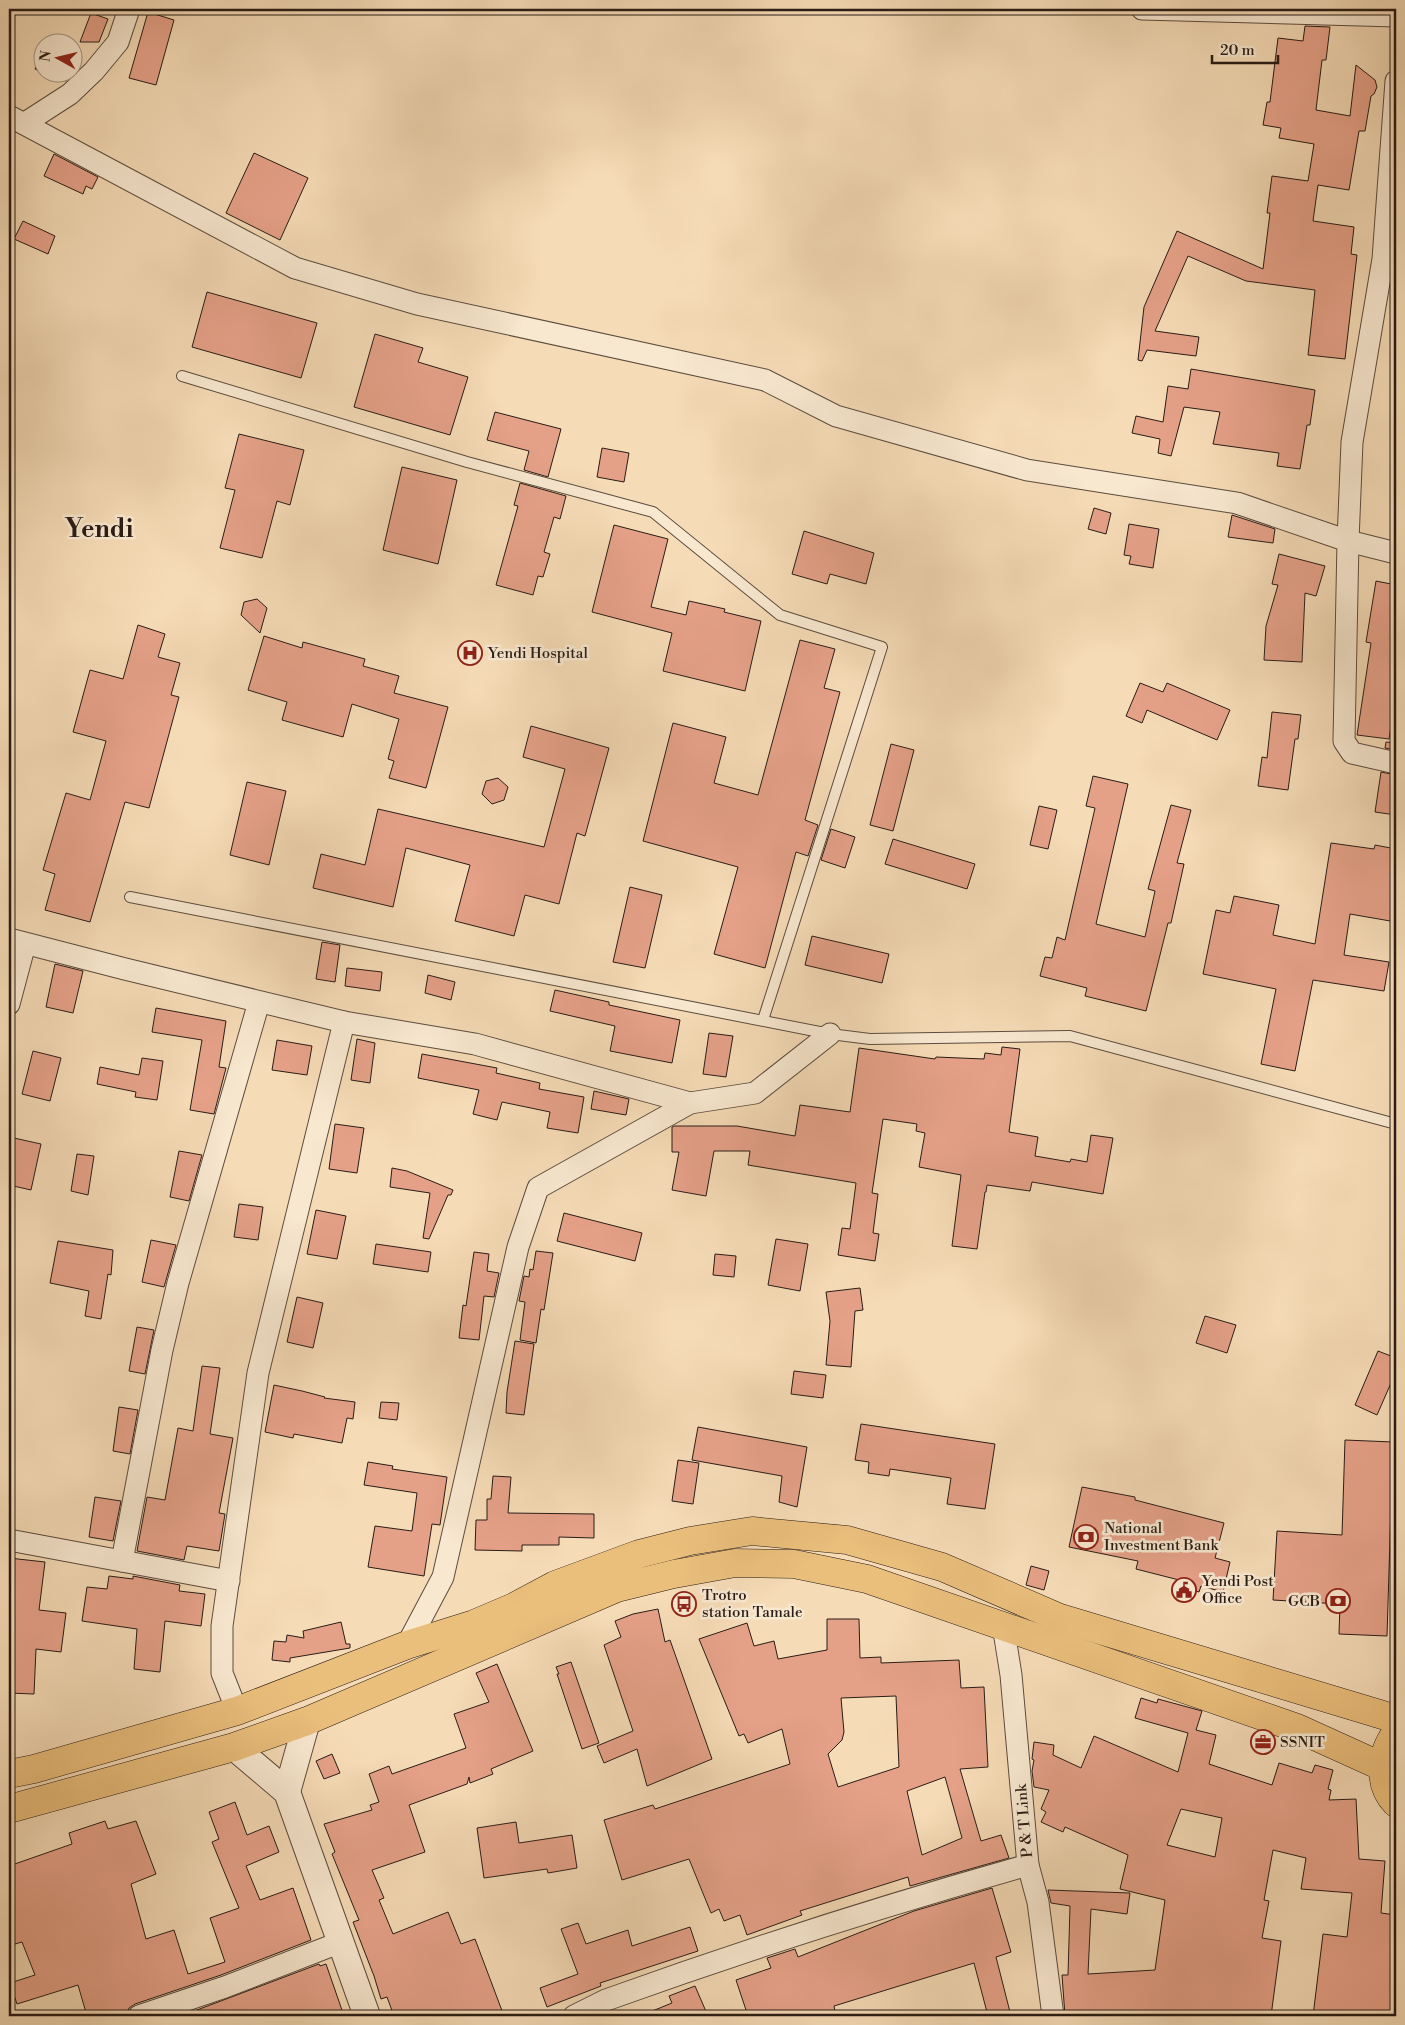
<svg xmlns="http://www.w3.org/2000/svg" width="1405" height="2025" font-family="'Libre Bodoni',serif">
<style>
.building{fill:#e5a188;stroke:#291c16;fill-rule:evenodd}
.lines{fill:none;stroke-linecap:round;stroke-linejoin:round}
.service-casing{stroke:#5c4c3e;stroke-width:12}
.minor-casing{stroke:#5c4c3e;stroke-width:23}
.tertiary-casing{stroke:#5c4c3e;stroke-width:28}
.trunk-casing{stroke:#291c16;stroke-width:29}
.service{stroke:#f8e8d0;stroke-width:10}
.minor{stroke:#f8e8d0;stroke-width:21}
.tertiary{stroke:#f8e8d0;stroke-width:26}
.trunk{stroke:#eabe7b;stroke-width:28}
.labels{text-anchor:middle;stroke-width:5;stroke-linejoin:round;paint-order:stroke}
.poi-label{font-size:15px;fill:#291c16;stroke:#f8e8d0;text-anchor:start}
.street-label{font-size:15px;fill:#291c16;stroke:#f8e8d0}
.town-label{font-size:25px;font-weight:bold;fill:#291c16;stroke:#f8e8d0}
</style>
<rect width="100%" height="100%" fill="#f5dbb6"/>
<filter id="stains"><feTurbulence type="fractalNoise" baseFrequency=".004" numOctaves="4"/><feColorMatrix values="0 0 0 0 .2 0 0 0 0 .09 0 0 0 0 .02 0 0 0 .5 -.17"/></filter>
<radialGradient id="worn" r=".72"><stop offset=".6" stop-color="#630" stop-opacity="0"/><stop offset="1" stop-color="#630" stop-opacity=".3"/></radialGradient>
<g class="building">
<path d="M148,12l26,8 -18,65 -27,-7z"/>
<path d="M91,13l17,6 -9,23h-19z"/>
<path d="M1305,26l25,1 -4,33h-4l-6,50 34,6 6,-51 19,15 2,7 -3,7 -3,2 -6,35h-6l-10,59 -31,-5 -5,36 41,6 -3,27 6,1 -12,104 -37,-4 7,-65 -69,-9 -58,-25 -33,75 44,6 -3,19 -49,-6 -5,11 -4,-1 6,-53 33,-76 86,38 7,-56h-3l5,-37 36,5 6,-37 -35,-6 2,-10 -18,-3 4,-23h3l8,-64 25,3z"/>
<path d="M47,37l16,5h-18z"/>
<path d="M72,46l6,2 -6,17z"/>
<path d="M42,49v23l-7,-3z"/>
<path d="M43,72h27l-4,9z"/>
<path d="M254,153l54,25 -28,62 -54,-27z"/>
<path d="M54,154l44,23 -6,12 -6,-3 -3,8 -39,-18z"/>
<path d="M23,221l32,15 -7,18 -34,-15z"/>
<path d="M207,292l110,31 -16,55 -109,-31z"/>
<path d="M375,334l48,14 -5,14 50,15 -18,58 -96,-28z"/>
<path d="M1191,369l124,21 -5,35h-3l-7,44 -23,-3 2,-13 -66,-9 7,-32 -36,-5 -13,49 -13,-3 2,-14 -28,-6 4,-17 27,6 5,-36 20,3z"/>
<path d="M495,412l66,17 -13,48 -24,-7 5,-19 -42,-11z"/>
<path d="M239,434l65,16 -14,55 -13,-4 -15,57 -42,-10 15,-58 -10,-2z"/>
<path d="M602,448l27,5 -5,29 -27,-5z"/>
<path d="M402,467l55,13 -19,84 -55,-14z"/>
<path d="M520,483l46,13 -6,23 -6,-2 -10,35 6,2 -7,23 -5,-1 -5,19 -37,-10 22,-79 -4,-1z"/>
<path d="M1094,508l17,5 -5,21 -18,-5z"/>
<path d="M1232,515l43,14 -2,14 -45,-6z"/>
<path d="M1129,524l30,5 -6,39 -24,-4 2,-8 -7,-1z"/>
<path d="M614,525l54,14 -17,68 35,8 3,-14 36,8 -1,3 37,9 -16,70 -82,-20 9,-38 -80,-21z"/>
<path d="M804,531l70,22 -8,31 -36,-10 -3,10 -35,-10z"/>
<path d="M1279,554l46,12 -9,30 -11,-3 -3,69 -38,-2 2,-34 12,-41 -6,-1z"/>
<path d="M1376,581l20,4v62l-4,24h4v23l-7,45 -32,-4 14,-92 -5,-1z"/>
<path d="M257,599l10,9 -7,25 -19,-18 3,-13z"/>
<path d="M138,625l27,9 -7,23 22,6 -9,32 8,2 -30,111 -24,-6 -35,120 -45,-12 10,-36 -12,-4 23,-77 24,7 16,-59 -33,-9 17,-62 33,9z"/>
<path d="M264,636l38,12 1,-6 62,17 -2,7 36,10 -5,17 54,14 -22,81 -37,-10 5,-17 -6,-2 11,-40 -47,-15 -9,33 -61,-17 5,-18 -39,-12z"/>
<path d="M800,640l35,9 -11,39 16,4 -35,128 13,5 -10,31 -12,-4 -31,116 -51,-14 24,-87 -95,-26 30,-118 53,14 -12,46 44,12z"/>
<path d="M1140,683l23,9 4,-9 63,27 -13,30 -70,-30 -5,13 -16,-7z"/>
<path d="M1272,712l29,3 -3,24h-3l-7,51 -30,-4 4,-29 5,1z"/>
<path d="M531,726l78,22 -24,88 -8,-3 -18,71 -34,-9 -11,41 -59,-15 15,-56 -64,-17 -13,59 -80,-19 8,-34 44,11 13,-56 166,38 21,-78 -42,-12z"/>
<path d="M1386,742l10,1v7l-11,-2z"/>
<path d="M891,744l23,6 -21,81 -23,-6z"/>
<path d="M1381,772l15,3v40l-21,-3z"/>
<path d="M1093,776l35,8 -32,140 49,13 10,-46 -7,-2 23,-84 20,5 -14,53 7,1 -13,59h-3l-22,88 -61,-15 2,-8 -47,-12 5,-19 7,1 5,-21 8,3 30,-132 -9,-2z"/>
<path d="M498,778l10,9 -4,13 -12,4 -10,-10 4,-13z"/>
<path d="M247,782l39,9 -17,74 -39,-10z"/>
<path d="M1039,806l18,4 -9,39 -18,-4z"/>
<path d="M831,829l24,8 -10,31 -24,-8z"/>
<path d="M893,839l82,25 -8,25 -82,-25z"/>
<path d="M1331,843l43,6 1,-4 21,4v73l-46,-8 -6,41 45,7 -5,29 -71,-11 -18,91 -34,-7 15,-75 -73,-15 13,-64 14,3 4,-17 45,9 -6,30 42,9z"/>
<path d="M630,887l32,8 -17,73 -32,-6z"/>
<path d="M812,936l77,18 -7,29 -77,-18z"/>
<path d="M322,942l18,3 -5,37 -19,-3z"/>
<path d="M55,964l28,7 -10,42 -27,-6z"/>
<path d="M347,968l35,4 -2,19 -35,-5z"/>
<path d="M428,975l27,7 -4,18 -26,-7z"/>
<path d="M555,990l54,12v3l71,15 -8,43 -62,-12 5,-25 -65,-15z"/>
<path d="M156,1008l70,13 -7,46 7,1 -12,46 -24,-4 12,-70 -50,-8z"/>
<path d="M709,1033l24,3 -7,41 -23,-3z"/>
<path d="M357,1039l18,4 -5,40 -19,-3z"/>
<path d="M277,1040l35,6 -5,29 -35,-5z"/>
<path d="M1002,1047l18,2 -11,83 29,5 -3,19 35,6 1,-3 16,3 4,-27 22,3 -10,56 -71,-12 -2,9 -43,-6 -1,7h-1l-8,57 -25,-3 9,-71 -42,-8 6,-34 -9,-2 1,-7 -34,-5 -11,74 6,1 -5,39 6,1 -4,27 -37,-6 4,-27 8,1 6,-46 -108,-18 2,-14h-36l-8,45 -34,-6 7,-38h-7v-25l2,-1h63l58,10 5,-31 50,7 9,-64 76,11 1,-2 48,2 1,-6 16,2z"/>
<path d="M33,1051l28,7 -11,43 -28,-7z"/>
<path d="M422,1054l75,14 -1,5 44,10 -1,6 45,8 -6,36 -31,-5 3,-16 -48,-10 -5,18 -24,-6 6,-24 -61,-12z"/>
<path d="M142,1058l21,3 -6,39 -22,-3 1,-5 -39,-8 3,-17 39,8z"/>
<path d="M594,1091l35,8 -3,16 -35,-6z"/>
<path d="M335,1124l29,4 -7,45 -28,-4z"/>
<path d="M14,1138l27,6 -10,46 -22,-5v-26z"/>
<path d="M179,1151l23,4 -13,46 -19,-4z"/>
<path d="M77,1154l17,2 -6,39 -17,-4z"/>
<path d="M392,1168l15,3 46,19 -2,5h-3l-19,44 -6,-1 7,-45 -40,-6z"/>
<path d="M239,1204l24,3 -5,33 -24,-3z"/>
<path d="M316,1210l30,6 -9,43 -30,-5z"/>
<path d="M564,1213l78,20 -7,28 -78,-20z"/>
<path d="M776,1239l32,5 -8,47 -32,-6z"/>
<path d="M151,1240l25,5 -12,42 -22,-5z"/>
<path d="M58,1241l55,9 -2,25 -3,-1 -7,45 -16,-3 4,-25 -39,-8z"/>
<path d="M376,1244l55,8 -3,20 -55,-8z"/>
<path d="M536,1251l17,2 -9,57 -3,-1 -5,34 -16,-3 5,-38 -6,-1 5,-25 5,1 1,-8 3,1z"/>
<path d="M474,1252l15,2 -2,17 12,2 -5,24 -10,-1 -5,44 -20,-2 4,-33 3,1z"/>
<path d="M715,1254l21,2 -2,21 -21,-2z"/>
<path d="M860,1288l3,22 -8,1 -4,56 -25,-2 4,-44 -4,-29z"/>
<path d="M297,1297l26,6 -10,45 -26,-6z"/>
<path d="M1205,1316l31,9 -9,28 -31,-10z"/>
<path d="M137,1327l17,3 -9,44 -16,-3z"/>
<path d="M515,1341l19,3 -10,71 -18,-2 1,-21z"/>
<path d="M1378,1351l18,7v28l-5,-3 -14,32 -22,-10z"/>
<path d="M202,1366l18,2 -10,66 23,4 -14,75 6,1 -6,37 -32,-5 -3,14 -47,-9 10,-54 18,3 13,-72 15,3z"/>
<path d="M794,1371l32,4 -3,23 -32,-4z"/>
<path d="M274,1385l28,6 23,6 -1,1 31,4 -2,17 -6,-1 -5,25 -48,-9 -1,4 -28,-6z"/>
<path d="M381,1402l18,1 -2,17 -18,-2z"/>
<path d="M119,1407l19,3 -8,44 -17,-3z"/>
<path d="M861,1424l134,20 -10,65 -38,-5 4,-26 -61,-9 -1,7 -21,-3 1,-11 -14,-2z"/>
<path d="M698,1427l109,20 -10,60 -18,-5 3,-26 -90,-16z"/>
<path d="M1345,1440l48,2 -6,194 -48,-2 1,-30 -67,-4 4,-69 65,4z"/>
<path d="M678,1460l21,3 -6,41 -21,-3z"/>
<path d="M368,1462l25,4 -1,3 55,8 -7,48 -8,-1 -8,52 -56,-9 7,-41 37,5 5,-38 -53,-8z"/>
<path d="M493,1476l18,1 -3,36 86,1v24l-35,-1v8h-37v6l-47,-1 1,-30h11v-21h4z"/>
<path d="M1082,1487l53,10v3l89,23 -9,35 15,4 -7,30 -22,-6 -2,6 -17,-5 1,-6 -47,-12 2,-8 -69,-14z"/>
<path d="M95,1497l26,4 -8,40 -24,-4z"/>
<path d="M9,1558l36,4 -6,48 27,3 -5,39 -25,-3 -2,45 -25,-1 2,-46 -2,-1z"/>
<path d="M1031,1566l18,5 -5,19 -18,-5z"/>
<path d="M109,1576l24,3v-3l47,9 -1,6 26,3 -4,32 -36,-5 -5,51 -26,-3 3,-40 -55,-8 5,-34 20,2z"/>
<path d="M658,1609l7,33 5,-2 42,119 -65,27 -10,-37 -33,14 -7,-17 36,-15 -29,-86 17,-8 -6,-16 18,-7z"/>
<path d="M827,1619h32l1,39 21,-1v6l78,-3 2,28 23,-1 4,80 -28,2 21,72 20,-6 8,23 -99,28 -2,-9 -108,34 2,4 -55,20 -7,-20 -16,6 -5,-12 -8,4 -22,-54 -67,21 -18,-60 49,-15 2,4 135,-45 -8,-35 -34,14 -4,-9 -5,2 -40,-97 48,-16 7,23 20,-5 4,18 49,-9zM896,1696l3,71 -61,20 -10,-33 14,-14 2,-8 -3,-34zM945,1777l17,61 -40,17 -15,-64z"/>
<path d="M341,1622l5,22h4v4l-60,10v4l-18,-2 2,-19 12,1 1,-7 17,3 -1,-7z"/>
<path d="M571,1662l28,81 -17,6 -25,-75h2l-3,-7z"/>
<path d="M497,1664l36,87 -42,18 2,5 -23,9 -1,-6 -2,7 -58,21 16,47 -53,18 12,28 -5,2 14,34 55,-22 13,32 14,-5 29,77h-110l-7,-19 -6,2 -7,-23 -21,-54 6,-2 -27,-66 3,-2 -11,-28 48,-14 -2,-5 9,-3 -10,-28 20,-8 3,8 74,-26 -12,-34 35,-12 -13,-29z"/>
<path d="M1141,1698l16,5 1,-4 44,12 -6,19 20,5 -7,29 63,21 7,-22 33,10 3,-8 18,5 -5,19 3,1 -2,10 27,-1 3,60 26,2 -4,52 15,2v66l-4,35h-79l10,-82 24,3 5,-44 -51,-4 5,-31 -33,-8 -9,50 5,1 -7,37 19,3 -10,75h-206l-3,-41h6l2,-69 -19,-3 -3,-13 82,3 -3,21 -36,-5 -3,65 67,-4 10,-70 -45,-11 8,-34 -63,-28 -2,5 -22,-10 5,-10 -5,-3 8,-19 -15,-3 -2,-16 2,-11 -2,-1 2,-17 20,3 -1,10 28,13 13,-32 84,36 10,-39 -53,-15zM1181,1809l41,9 -7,39 -48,-12z"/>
<path d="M332,1754l8,19 -16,6 -8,-18z"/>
<path d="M235,1802l12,33 22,-9 10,26 -33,14 14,34 33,-12 18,52 -90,35 -86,29 -6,4 -2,6 -9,2h-31l-9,-31 -61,19 -7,-21 25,-8 -13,-33 -7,2 -6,-17v-61l63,-22 -3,-11 36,-12 3,8 28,-8 20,53 -25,10 15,55 28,-9 14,44 37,-12 -15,-44 29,-10 -27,-66 7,-3 -10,-27z"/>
<path d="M516,1822l3,21 53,-8 5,33 -29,5 -1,-4 -63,9 -7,-50z"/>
<path d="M992,1888l19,64 -15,5 15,59h-23l-14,-53 -140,43 2,10h-88l-12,-36 35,-12 -4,-10 28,-9 3,8 116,-46z"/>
<path d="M578,1923l8,21 42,-14 4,16 58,-19 8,24 -98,32 1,3 -54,21 -7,-19 38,-14 -17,-45z"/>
<path d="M319,1964l1,2 6,-2 18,52h-163z"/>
<path d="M695,1986l13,30h-68l32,-13 -3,-7z"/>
</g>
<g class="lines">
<defs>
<g id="service">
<path d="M182,376l285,86 186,50 127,103 102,32 -119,373"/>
<path d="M130,897l700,137 40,5 200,-3 326,88"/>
</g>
<g id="minor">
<path d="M1142,9l254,7"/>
<path d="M1396,81l-13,178 -31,183 -4,99 -4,200 8,12 44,10"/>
<path d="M9,116l286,152 122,36 348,76 71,36 191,54 210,33 111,38 48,12"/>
<path d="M25,123l45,-29 24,-23 24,-29 11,-33"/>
<path d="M9,939l116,30 219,53 131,22 215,59 65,-10 75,-59"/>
<path d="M9,1004l16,-60"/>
<path d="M9,1540l220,41"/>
<path d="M122,1561l40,-211 16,-67 81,-281"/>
<path d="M1003,1625l8,50 17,190 10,37 15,114"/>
<path d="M407,1645l36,-68 75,-330 20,-59 152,-85"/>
<path d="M237,1711l-15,-38v-47l36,-253 86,-351"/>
<path d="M139,2016l86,-29 116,-45"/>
<path d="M574,2016l32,-16c139,-50 280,-95 422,-135"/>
</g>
<g id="tertiary">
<path d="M234,1747l53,45 80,224"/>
<path d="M287,1792l20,-71"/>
</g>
<g id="trunk">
<path d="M1396,1733c-15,20 -19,51 0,70"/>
<path d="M9,1774l25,-5 203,-58 170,-66 67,-21 40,-17 41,-22 84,-31 51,-13 62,-10 95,9 95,27 118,51 336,101"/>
<path d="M9,1809l225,-62 73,-26 310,-133 57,-14 61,-11 59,1 73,15 430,149 86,39"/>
</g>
</defs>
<use href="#service" class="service-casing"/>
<use href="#minor" class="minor-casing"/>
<use href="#tertiary" class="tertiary-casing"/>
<use href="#trunk" class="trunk-casing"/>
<use href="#service" class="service"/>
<use href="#minor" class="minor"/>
<use href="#tertiary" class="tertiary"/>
<use href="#trunk" class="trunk"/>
</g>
<defs>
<symbol id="hospital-ring" viewBox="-11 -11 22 22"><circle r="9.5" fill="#f8e8d0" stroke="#8f2418" stroke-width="1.5"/><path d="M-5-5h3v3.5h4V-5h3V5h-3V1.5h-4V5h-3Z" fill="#8f2418"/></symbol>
<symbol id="bank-ring" viewBox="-11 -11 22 22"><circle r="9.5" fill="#f8e8d0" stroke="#8f2418" stroke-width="1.5"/><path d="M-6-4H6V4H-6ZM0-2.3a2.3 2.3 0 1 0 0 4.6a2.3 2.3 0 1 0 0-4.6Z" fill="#8f2418"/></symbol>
<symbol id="civic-ring" viewBox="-11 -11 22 22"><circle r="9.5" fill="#f8e8d0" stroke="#8f2418" stroke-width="1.5"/><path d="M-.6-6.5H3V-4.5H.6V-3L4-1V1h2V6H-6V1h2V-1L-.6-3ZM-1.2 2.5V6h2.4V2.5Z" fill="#8f2418"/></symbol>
<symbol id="bus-ring" viewBox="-11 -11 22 22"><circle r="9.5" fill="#f8e8d0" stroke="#8f2418" stroke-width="1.5"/><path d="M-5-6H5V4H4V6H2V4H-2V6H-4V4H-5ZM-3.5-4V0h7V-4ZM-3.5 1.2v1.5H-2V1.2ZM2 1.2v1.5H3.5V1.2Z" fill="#8f2418"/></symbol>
<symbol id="office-ring" viewBox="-11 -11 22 22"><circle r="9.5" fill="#f8e8d0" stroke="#8f2418" stroke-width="1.5"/><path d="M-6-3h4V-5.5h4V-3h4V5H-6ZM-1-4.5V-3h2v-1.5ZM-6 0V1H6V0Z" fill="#8f2418"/></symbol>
</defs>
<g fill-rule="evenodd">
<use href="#hospital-ring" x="456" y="639" width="28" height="28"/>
<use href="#bank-ring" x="1072" y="1523" width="28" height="28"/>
<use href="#civic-ring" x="1170" y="1576" width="28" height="28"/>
<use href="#bank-ring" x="1324" y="1587" width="28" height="28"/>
<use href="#bus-ring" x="670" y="1590" width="28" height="28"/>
<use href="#office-ring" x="1249" y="1728" width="28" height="28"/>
</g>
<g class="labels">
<g class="poi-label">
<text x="488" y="658">Yendi Hospital</text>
<text x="1104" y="1533">National<tspan x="1104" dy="17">Investment Bank</tspan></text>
<text x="1202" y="1586">Yendi Post<tspan x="1202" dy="17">Office</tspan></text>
<text x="702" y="1600">Trotro<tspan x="702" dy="17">station Tamale</tspan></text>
<text x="1320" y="1606" text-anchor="end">GCB</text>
<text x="1280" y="1747">SSNIT</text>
</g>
<g class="street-label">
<text transform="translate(1024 1821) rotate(-95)" y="5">P &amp; T Link</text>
</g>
<g class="town-label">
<text x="99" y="537">Yendi</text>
</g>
</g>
<rect width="1405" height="2025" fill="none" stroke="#f5dbb6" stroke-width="30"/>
<rect x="10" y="10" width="1385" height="2005" fill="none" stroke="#291c16" stroke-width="2.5"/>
<rect x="15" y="15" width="1375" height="1995" fill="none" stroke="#291c16"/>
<g transform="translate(58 58) rotate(278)"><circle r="24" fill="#f8e8d0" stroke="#a59686"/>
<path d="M0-4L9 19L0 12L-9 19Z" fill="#8f2418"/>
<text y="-8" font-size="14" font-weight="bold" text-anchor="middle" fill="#291c16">N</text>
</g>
<path d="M1212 55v8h66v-8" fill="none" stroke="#291c16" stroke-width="2.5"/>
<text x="1220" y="55" font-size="15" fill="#291c16" stroke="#f8e8d0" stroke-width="4" paint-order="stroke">20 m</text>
<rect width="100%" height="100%" filter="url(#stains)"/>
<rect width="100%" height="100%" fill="url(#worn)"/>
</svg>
